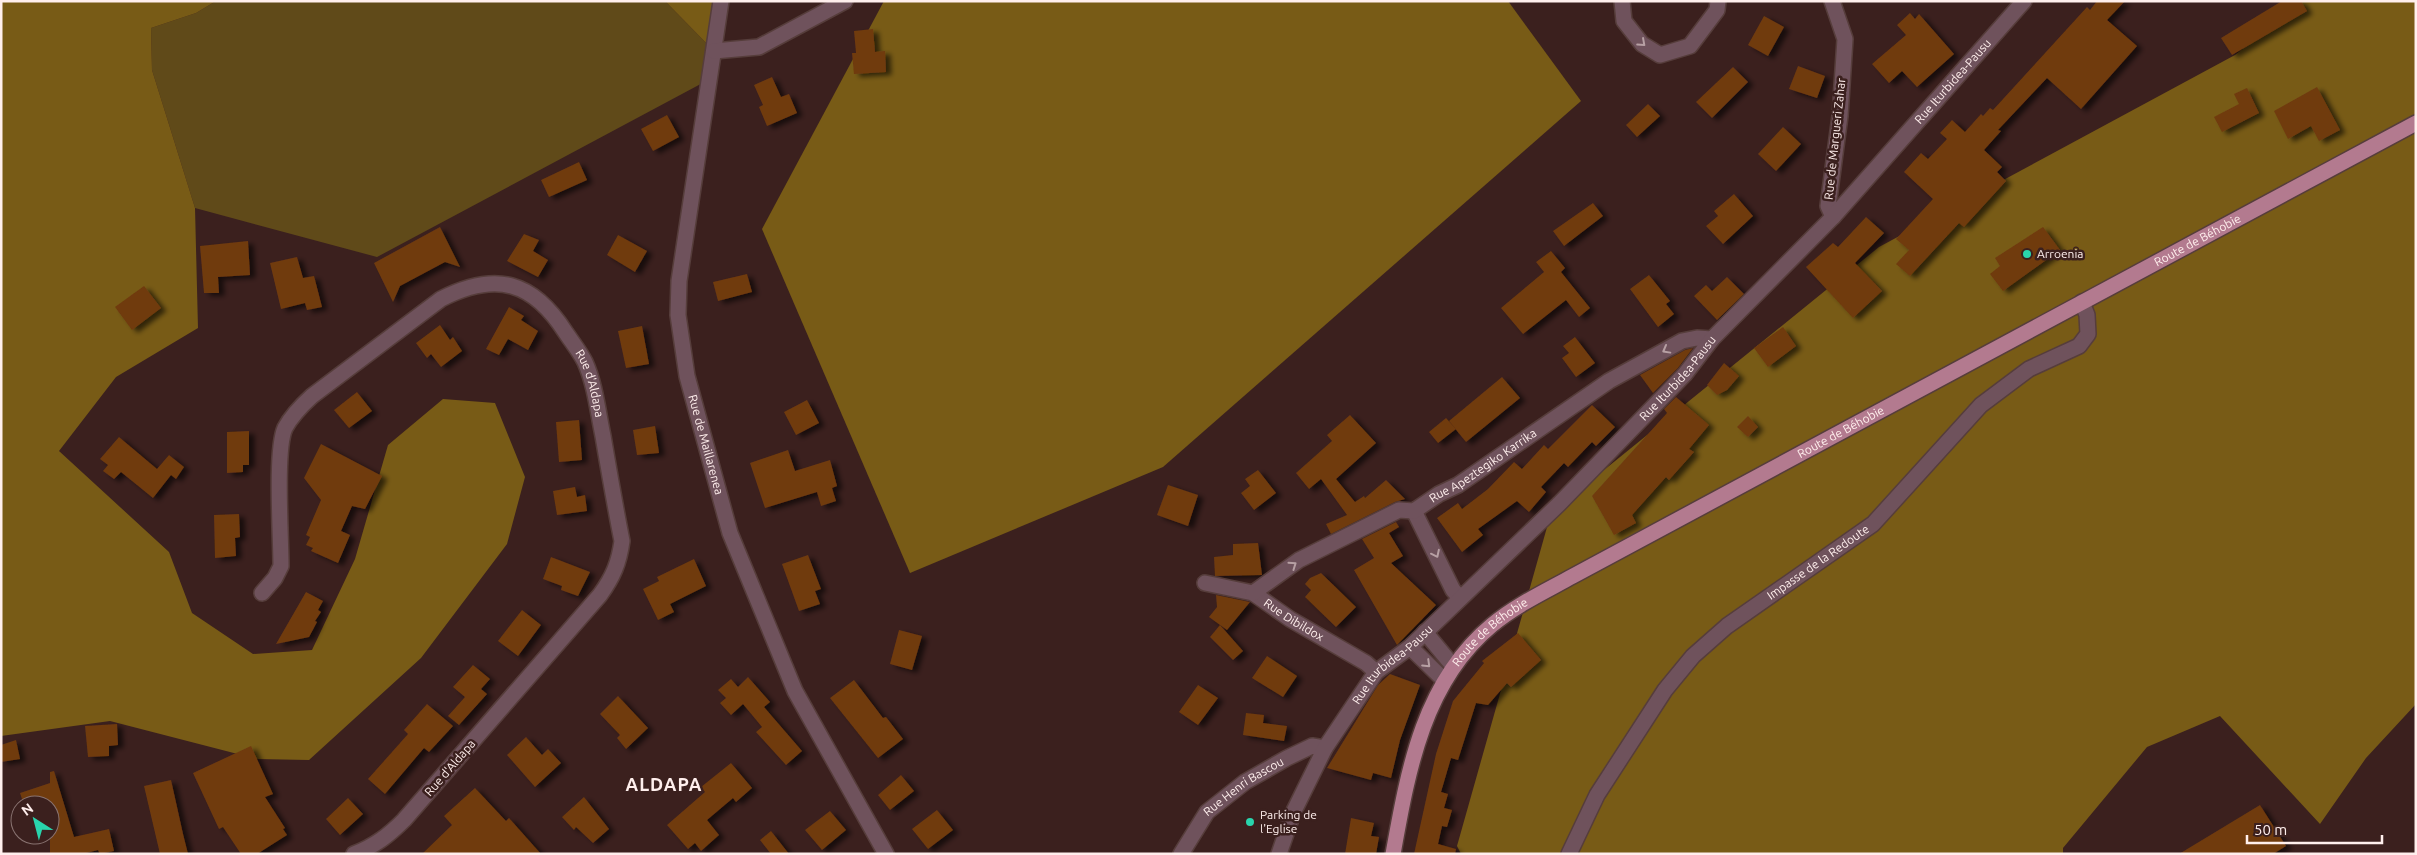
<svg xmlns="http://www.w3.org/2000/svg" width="2417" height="855" font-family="Ubuntu,sans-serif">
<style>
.green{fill:#604a19}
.forest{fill:#785b16}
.building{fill:#6f3a10;filter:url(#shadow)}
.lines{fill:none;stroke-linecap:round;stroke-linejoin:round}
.minor-casing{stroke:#563d3b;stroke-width:18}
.primary-casing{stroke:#563d3b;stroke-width:18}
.minor{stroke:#6f525c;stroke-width:15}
.primary{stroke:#b37a8f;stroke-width:15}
.oneway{stroke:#b7a0a4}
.poi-dot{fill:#29d5ad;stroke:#3b201e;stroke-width:2}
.labels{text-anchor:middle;stroke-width:5;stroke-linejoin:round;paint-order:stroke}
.street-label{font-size:12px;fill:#ffefed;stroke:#3b201e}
.poi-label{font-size:12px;fill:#ffefed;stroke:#3b201e;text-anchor:start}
.district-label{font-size:18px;font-weight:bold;letter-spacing:1px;fill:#ffefed;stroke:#3b201e}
</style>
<defs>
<filter id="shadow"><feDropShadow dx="5.5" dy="3" stdDeviation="2.5" flood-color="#0009"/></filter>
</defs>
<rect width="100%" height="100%" fill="#3b201e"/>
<path class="green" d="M216,1h449l49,50 -4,28 -333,178 -182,-49 -43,-138 -1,-42 45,-15z"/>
<g class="forest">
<path d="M1,1h215l-20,12 -45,15 1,42 43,138 3,120 -82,49 -57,74 110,101 23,61 61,41 59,-4 43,-91 33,-114 55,-46 52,4 30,74 -18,67 -86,114 -112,102 -52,-1 -147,-38 -109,15z"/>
<path d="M665,1h56l-7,50z"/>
<path d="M884,1h624l73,100 -418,366 -253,106 -148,-344z"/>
<path d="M2302,1h114v703l-50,54 -46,66 -100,-108 -73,31 -84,101v6h-602l-4,-8 94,-333 328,-266 356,-192z"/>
</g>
<g class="building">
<path d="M2097,1h28l-18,19 30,26 -56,63 -34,-31 -49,52 3,1 -17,19 18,17 -5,5 9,9 -42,46 -5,-4 -49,53 -14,-12 13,-14 -13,-11 37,-40 -29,-27 17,-19 7,6 19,-20 -7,-6 12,-13 13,12 16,-18 2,2 7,-8 3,2 94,-103 3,3z"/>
<path d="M2282,1h19l6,10 -75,44 -11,-17z"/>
<path d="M1910,13l5,6 4,-5 35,40 -37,33 -15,-16 -13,12 -17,-19 34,-29 -9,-10z"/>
<path d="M1764,16l20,11 -16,29 -20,-11z"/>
<path d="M873,29l2,23 10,-1 1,21 -32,2 -2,-21h4l-2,-22z"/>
<path d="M1798,66l27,10 -8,22 -28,-9z"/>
<path d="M1733,67l15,15 -36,36 -16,-16z"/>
<path d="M772,77l9,20 8,-3 8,19 -30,13 -8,-19 4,-2 -9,-20z"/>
<path d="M2317,87l23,43 -21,11 -8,-15 -23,13 -14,-28z"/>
<path d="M2247,88l12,25 -37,19 -8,-15 25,-13 -5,-10z"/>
<path d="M1648,104l12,12 -23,21 -11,-12z"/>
<path d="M667,115l12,22 -26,14 -12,-22z"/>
<path d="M1783,127l18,17 -25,27 -18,-17z"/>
<path d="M579,162l8,18 -38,17 -8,-17z"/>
<path d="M1734,194l19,22 -30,28 -17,-18 12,-10 -4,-5z"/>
<path d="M1593,203l10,13 -39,30 -11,-15z"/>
<path d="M1866,217l18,16 -29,30 27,28 -29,27 -47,-51 27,-24 5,4z"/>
<path d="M440,227l20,40 -15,-5 -45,24 -7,16 -19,-39z"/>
<path d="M2043,227l17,23 -57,41 -13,-17 10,-8 -5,-8z"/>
<path d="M524,234l15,6 -6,11 15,9 -10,17 -31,-16z"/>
<path d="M618,235l29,16 -12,21 -28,-17z"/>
<path d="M248,241l2,34 -32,2 1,16h-15l-4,-47z"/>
<path d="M1551,251l14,17 -4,4 29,36 -11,9 -13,-17 -43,34 -22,-26 43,-36 -8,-10z"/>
<path d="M297,257l6,21 11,-2 8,31 -15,3 -2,-7 -24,6 -11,-46z"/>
<path d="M747,274l5,18 -34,9 -5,-19z"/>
<path d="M1649,275l21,26 -4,3 8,10 -16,13 -28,-38z"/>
<path d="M1727,277l17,17 -27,26 -23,-24 12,-11 6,6z"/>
<path d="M144,286l17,22 -29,22 -17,-23z"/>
<path d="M509,307l15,9 -3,4 17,11 -10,19 -20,-11 -9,16 -13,-6z"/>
<path d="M440,325l10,15 3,-3 9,14 -21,16 -10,-13 -4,4 -11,-15z"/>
<path d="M642,326l7,38 -23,4 -8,-37z"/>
<path d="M1783,327l13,19 -28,21 -14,-19z"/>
<path d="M1575,337l20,26 -19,14 -14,-19 7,-5 -6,-7z"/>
<path d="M1693,348l-15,20 -25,25 -13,-18 45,-25z"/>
<path d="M1724,363l15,13 -12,14 -10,5 -10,-10z"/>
<path d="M1502,377l18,21 -54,44 -17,-21z"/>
<path d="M357,392l15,19 -23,17 -15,-18z"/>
<path d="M1676,397l33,28 -20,24 5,3 -25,28 -3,-3 -34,38 4,8 -22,12 -22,-39 75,-83 -3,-4z"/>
<path d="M807,400l12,23 -23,12 -12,-23z"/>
<path d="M1592,405l23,22 -19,19 -4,-4 -24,25 -4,-4 -23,24 5,5 -17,20 -12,-11 -39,28 5,6 -21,17 -25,-34 21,-15 4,6 26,-20 26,-27 8,7 22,-24 4,4z"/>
<path d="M1350,415l26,28 -40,36 19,23 9,-6 1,2 21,-18 19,19 -10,3 -64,32 -5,-10 21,-9 -26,-36 -12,10 -13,-16 36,-32 -5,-6z"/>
<path d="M1748,416l10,11 -10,10 -11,-10z"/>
<path d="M1446,418l10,11 -18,14 -9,-11z"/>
<path d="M579,420l3,40 -23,2 -3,-40z"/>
<path d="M655,426l4,27 -22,2 -4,-25z"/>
<path d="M249,431v34h-6v7l-16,1v-41z"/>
<path d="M119,437l38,32 12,-14 15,12 -8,12 -5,-4 -18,23 -32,-26 -7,7 -11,-8 5,-6 -8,-6z"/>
<path d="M321,444l61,32 -17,33 -13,-3 -11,25 9,4 -12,28 -27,-12 2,-3 -7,-3 4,-8 -4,-2 15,-35 -17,-22z"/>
<path d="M788,450l7,21 35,-11 7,26 -5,2 4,13 -15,5 -4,-14 -52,16 -15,-45z"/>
<path d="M1258,470l18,23 -22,17 -13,-17 9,-7 -5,-7z"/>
<path d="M1168,485l30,10 -10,31 -31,-11z"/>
<path d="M575,487l2,10 8,-2 2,16 -30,4 -4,-24z"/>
<path d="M239,514l1,23 -5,1 1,18 -21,2 -1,-43z"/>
<path d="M1396,522l3,5 -10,6 14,23 -12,7 45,42 -39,40 -43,-75 20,-12 -12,-19z"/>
<path d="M1258,543l4,32 -47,1 -1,-19 19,-2v-11z"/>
<path d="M808,555l13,34 -6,2 5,13 -21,7 -17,-47z"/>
<path d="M551,557l39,15 -12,24 -17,-6 1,-4 -19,-7z"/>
<path d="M694,559l12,27 -36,18 4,8 -16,8 -15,-31 16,-8 -2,-4z"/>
<path d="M1321,573l35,34 -20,20 -31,-30 6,-7 -6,-6 5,-6z"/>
<path d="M306,592l17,9 -5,9 3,2 -6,9 2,1 -8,15 -33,7z"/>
<path d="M1216,595l34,7 -23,28 -18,-13 8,-10z"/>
<path d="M522,610l19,15 -23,31 -20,-15z"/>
<path d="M1220,625l23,26 -10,9 -23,-23z"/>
<path d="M899,630l23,6 -10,34 -22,-6z"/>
<path d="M1518,633l23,27 -30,27 -4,-4 -19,22 -12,-2 -18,57 -7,-2 -10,34 7,2 -4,14 8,2 -5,17 -5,-1 -4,18 18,5 -1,5h-41l22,-100 17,-53 31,-38 -2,-2z"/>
<path d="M1267,656l30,20 -14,21 -31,-19z"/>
<path d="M473,665l17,14 -9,10 6,5 -28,31 -11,-9 17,-19 -12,-10z"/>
<path d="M1390,674l30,11 -20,55 -9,38 -18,-5 -2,7 -44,-12 51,-83z"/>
<path d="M748,677l22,25 -6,5 38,44 -16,14 -30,-33 6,-5 -19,-23 -12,11 -11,-12 6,-5 -8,-8 13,-11 7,8z"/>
<path d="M854,680l29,38 3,-1 17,22 -25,19 -48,-60z"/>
<path d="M1198,685l20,13 -20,27 -19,-13z"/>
<path d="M618,696l30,32 -22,21 -9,-11 3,-3 -20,-21z"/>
<path d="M427,704l26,22 -24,26 -5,-4 -39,46 -17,-15 40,-45 -4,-4z"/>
<path d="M1246,713l18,2 -1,8 24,3 -3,15 -41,-6z"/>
<path d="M117,724l1,21 -9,1v10l-21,1 -3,-31z"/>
<path d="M526,737l16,18 6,-6 13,14 -26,24 -28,-32z"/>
<path d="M16,740l4,19 -19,3v-17z"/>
<path d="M251,746l22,48 -8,3 20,31 -2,1 4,6 -30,19h-16l-18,-27 -4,2 -26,-56z"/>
<path d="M731,763l21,25 -16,14 -3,-4 -26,22 12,15 -18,16 -6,-8 -7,6 -21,-24 38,-33 -4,-5z"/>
<path d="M54,771l20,66 35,-8 5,22 -14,3 -2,-4 -16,4h-32v-49h-26l-4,-12 30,-10v-11z"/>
<path d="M901,775l13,16 -24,19 -12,-15z"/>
<path d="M171,780l12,54 5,20h-28l-16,-68z"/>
<path d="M475,788l31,33 3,-3 32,36h-119l30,-29 -8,-9z"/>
<path d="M584,797l25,32 -16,14 -17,-16 -2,3 -12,-13z"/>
<path d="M348,798l15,16 -23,21 -14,-16z"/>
<path d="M2260,805l26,41 -13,8h-94z"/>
<path d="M937,810l16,20 -25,19 -16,-20z"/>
<path d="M830,811l16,19 -24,20 -17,-20z"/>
<path d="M1351,818l23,5 -3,13 8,1 -3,17h-31z"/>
<path d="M771,831l18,23h-18l-11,-14z"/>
</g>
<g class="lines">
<defs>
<g id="minor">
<path id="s1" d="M721,1l-42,280 -1,34 9,61 43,157 65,158 91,163"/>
<path d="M1622,1l2,20 18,23 18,11 30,-9 27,-36 1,-9"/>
<path d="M1832,1l13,38 -5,77 -12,90 5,11"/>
<path d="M714,51l45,-4 86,-46"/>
<path d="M1414,511l39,79 7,8"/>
<path id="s2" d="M1205,583l48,10 37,26 76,44 10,9"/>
<path id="s3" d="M262,593l13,-15 6,-12c0,-29 -6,-116 4,-138 7,-13 16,-22 27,-32l129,-97c55,-28 92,-18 125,34 6,9 14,19 19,29 10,22 13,50 18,74 6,35 12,70 19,105 -3,22 -9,36 -22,54l-196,225c-15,15 -29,26 -50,34"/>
<path id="s4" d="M1253,593l46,-33 100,-50 15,1 25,-17 19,-9 151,-104 73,-40 15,-3 15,1"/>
<path d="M1425,632l28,34"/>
<path d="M1410,647l34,33"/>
<path id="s5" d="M1181,854l26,-42 38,-30 42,-24 25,-12 13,2"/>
<path id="s6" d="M1279,854l14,-41 32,-65 51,-76 34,-25 149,-143 126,-130 27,-35 121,-122 191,-216"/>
<path id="s7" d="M1569,854l28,-59 68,-105 28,-34 34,-30 146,-102 108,-119 48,-36 50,-23 9,-12 -1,-19 -5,-13"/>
</g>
<g id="primary">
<path id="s8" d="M1393,854c15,-83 30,-172 99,-229 24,-20 54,-34 81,-49l843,-453"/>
</g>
</defs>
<use href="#minor" class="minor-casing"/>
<use href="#primary" class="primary-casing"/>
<use href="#minor" class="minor"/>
<use href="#primary" class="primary"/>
</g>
<defs><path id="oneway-chevron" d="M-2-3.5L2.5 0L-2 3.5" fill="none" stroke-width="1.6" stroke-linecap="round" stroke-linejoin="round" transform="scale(1.25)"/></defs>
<g class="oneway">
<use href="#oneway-chevron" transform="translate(1642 43) rotate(42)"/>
<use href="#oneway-chevron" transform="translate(1666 350) rotate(151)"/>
<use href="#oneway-chevron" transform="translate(1436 554) rotate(64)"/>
<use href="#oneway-chevron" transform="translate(1293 565) rotate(-35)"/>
<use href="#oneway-chevron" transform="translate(1427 664) rotate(44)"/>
</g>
<g class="poi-dot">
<circle cx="2027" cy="254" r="5"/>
<circle cx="1250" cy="822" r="5"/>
</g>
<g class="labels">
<g class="street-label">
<text dy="4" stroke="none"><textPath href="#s6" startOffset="1034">Rue Iturbidea-Pausu</textPath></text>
<text transform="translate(1835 139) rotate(-84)" y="4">Rue de Margueri Zahar</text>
<text dy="4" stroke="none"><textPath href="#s8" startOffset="1059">Route de Béhobie</textPath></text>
<text dy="4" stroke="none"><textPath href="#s6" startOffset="629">Rue Iturbidea-Pausu</textPath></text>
<text dy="4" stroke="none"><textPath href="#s3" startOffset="579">Rue d'Aldapa</textPath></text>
<text dy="4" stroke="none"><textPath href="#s8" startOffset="654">Route de Béhobie</textPath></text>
<text dy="4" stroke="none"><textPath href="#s1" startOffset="450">Rue de Maillarenea</textPath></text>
<text dy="4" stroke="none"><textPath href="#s4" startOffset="266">Rue Apeztegiko Karrika</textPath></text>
<text dy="4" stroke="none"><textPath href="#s7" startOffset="391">Impasse de la Redoute</textPath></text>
<text dy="4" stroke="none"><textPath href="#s2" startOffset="98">Rue Dibildox</textPath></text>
<text dy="4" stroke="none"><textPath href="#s8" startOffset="249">Route de Béhobie</textPath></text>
<text dy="4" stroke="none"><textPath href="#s6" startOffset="224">Rue Iturbidea-Pausu</textPath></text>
<text transform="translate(450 768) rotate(-49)" y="4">Rue d'Aldapa</text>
<text dy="4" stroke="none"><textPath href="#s5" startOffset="94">Rue Henri Bascou</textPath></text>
</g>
<g class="poi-label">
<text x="2037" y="258">Arroenia</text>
<text x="1260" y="819">Parking de<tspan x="1260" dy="14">l'Eglise</tspan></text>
</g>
<g class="district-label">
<text x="664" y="791">ALDAPA</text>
</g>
</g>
<rect width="2417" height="855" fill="none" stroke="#ffefed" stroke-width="5"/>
<g transform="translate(35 820) rotate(324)"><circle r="24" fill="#3b201e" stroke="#897371"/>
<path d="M0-4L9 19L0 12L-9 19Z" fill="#29d5ad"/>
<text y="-8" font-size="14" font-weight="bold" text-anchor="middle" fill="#ffefed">N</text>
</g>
<path d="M2247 835v8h135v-8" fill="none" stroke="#ffefed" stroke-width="2.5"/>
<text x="2254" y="835" font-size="15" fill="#ffefed" stroke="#3b201e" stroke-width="4" paint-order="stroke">50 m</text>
</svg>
